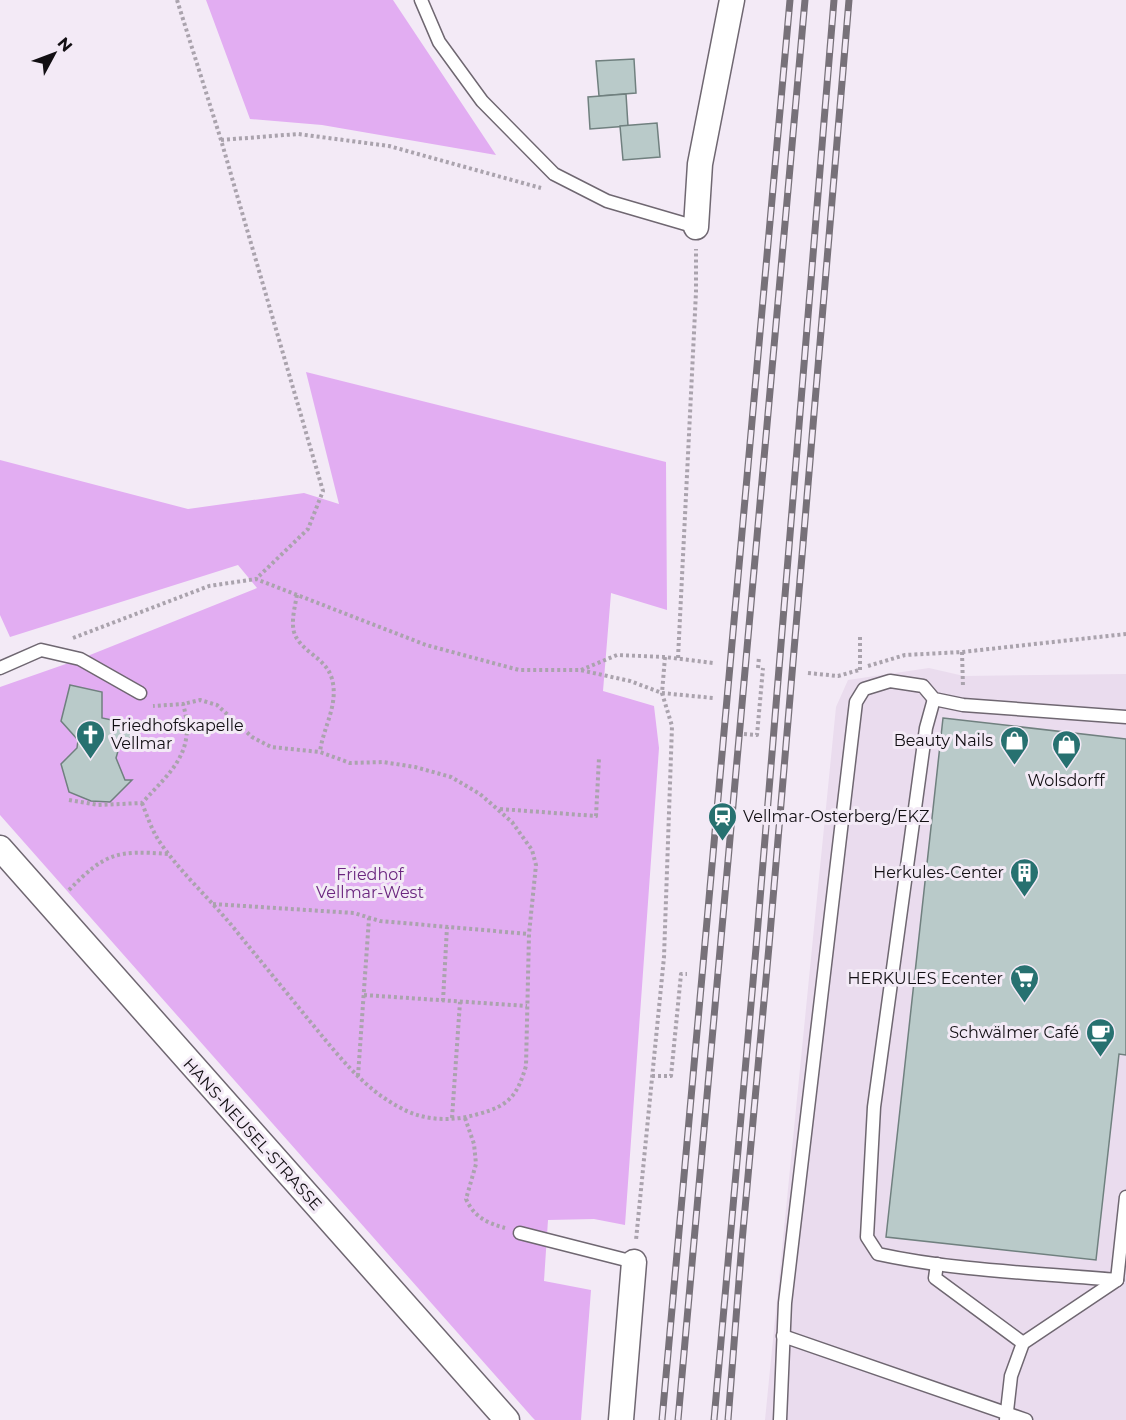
<svg xmlns="http://www.w3.org/2000/svg" width="1126" height="1420" font-family="Montserrat,sans-serif">
<style>
.built{fill:#eadcee}
.green{fill:#e2adf2}
.building{fill:#b9cac9;stroke:#70807f;stroke-width:1.5}
.lines{fill:none;stroke-linecap:round;stroke-linejoin:round}
.service-casing{stroke:#6f6771;stroke-width:15}
.minor-casing{stroke:#6f6771;stroke-width:27}
.path{stroke:#aaa3ad;stroke-width:4;stroke-dasharray:3 3;stroke-linecap:butt}
.service{stroke:#fff;stroke-width:12}
.minor{stroke:#fff;stroke-width:24}
.rail-casing{stroke:#777179;stroke-width:7}
.rail{stroke:#f3eaf6;stroke-width:4.5;stroke-dasharray:14;stroke-linecap:butt}
.labels{text-anchor:middle;stroke-width:6;stroke-linejoin:round;paint-order:stroke}
.poi-label{font-size:16px;fill:#120f13;stroke:#f3eaf6;text-anchor:end}
.park-label{font-size:16px;fill:#6b267f;stroke:#f3eaf6}
.street-label{font-size:16px;fill:#120f13;stroke:#f3eaf6}
</style>
<rect width="100%" height="100%" fill="#f3eaf6"/>
<path class="built" d="M929,668l35,8 162,-2v746h-361l71,-713 12,-27z"/>
<g class="green">
<path d="M206,0h187l103,155 -174,-30 -72,-6z"/>
<path d="M306,372l360,90 1,148 -56,-17 -8,98 51,15 5,42 -34,477 -31,-6 -46,1 -4,61 47,9 -10,130h-46l-3,-3 -532,-602v-128l80,-28 177,-71 -19,-23 -228,72 -10,-22v-155l188,49 116,-16 35,11z"/>
</g>
<g class="building">
<path d="M634,59l2,34 -37,3 -3,-35z"/>
<path d="M626,94l2,32 -38,3 -2,-32z"/>
<path d="M657,123l3,34 -37,3 -3,-34z"/>
<path d="M70,685l32,7v26l38,8 -22,25 -2,7 9,22h7l-22,22 -19,-1 -22,-9 -8,-28 16,-16 1,-8 -17,-19z"/>
<path d="M943,718l183,21v316l-7,-1 -23,206 -210,-23z"/>
</g>
<g class="lines">
<defs>
<g id="service">
<path d="M421,0l18,42 43,59 72,73 53,27 89,26"/>
<path d="M0,668l41,-18 39,9 60,34"/>
<path d="M934,699l-8,29 -52,379 -7,130 11,17c78,17 160,19 239,26l9,-83"/>
<path d="M520,1233l114,29"/>
<path d="M937,1264l-2,14 88,65"/>
<path d="M783,1336l243,84"/>
<path d="M780,1420l5,-117 71,-601 8,-13 26,-8 33,5 11,13 29,6 163,12"/>
<path d="M1006,1420l5,-44 12,-33 94,-63"/>
</g>
<g id="minor">
<path d="M696,227l4,-63 32,-164"/>
<path d="M0,848l507,572"/>
<path d="M621,1420l13,-158"/>
</g>
</defs>
<use href="#service" class="service-casing"/>
<use href="#minor" class="minor-casing"/>
<g class="path">
<path d="M177,0l44,140 102,351 -15,38 -52,50"/>
<path d="M221,140l77,-6 91,12 152,42"/>
<path d="M297,595c-2,11 -6,26 -3,37 6,20 32,25 38,47 7,26 -9,48 -12,73"/>
<path d="M73,638l136,-52 47,-7 170,66 93,25h61l50,11 32,12 10,33 -8,231 -28,283"/>
<path d="M962,652l1,35"/>
<path d="M665,657l-3,36 51,5"/>
<path d="M678,658l18,-366v-43"/>
<path d="M868,666l37,-11 57,-3 164,-18"/>
<path d="M758,668l1,-11"/>
<path d="M581,670l36,-15 48,2 48,6"/>
<path d="M860,670v-36"/>
<path d="M808,673l30,3 21,-6"/>
<path d="M744,734l13,1 6,-67"/>
<path d="M69,800l29,5 44,-2c29,-32 55,-51 41,-99l-30,2"/>
<path d="M142,803c5,13 10,27 17,38 21,31 50,57 74,86 25,31 50,61 75,92 27,32 53,68 91,88 24,14 53,15 79,7 31,-8 39,-18 48,-48l3,-132 7,-69 -4,-15 -20,-28 -32,-28 -29,-17 -36,-10 -32,-5 -33,1 -30,-11 -49,-5 -19,-10 -35,-32 -17,-5 -17,4"/>
<path d="M500,809l96,7 3,-58"/>
<path d="M69,890c36,-37 48,-40 99,-36"/>
<path d="M213,904l141,9 26,8 149,13"/>
<path d="M364,995l163,11"/>
<path d="M443,1001l4,-74"/>
<path d="M358,1076l11,-158"/>
<path d="M652,1076h19l10,-102h6"/>
<path d="M452,1118l8,-116"/>
<path d="M465,1118l9,26 2,20 -10,35c8,18 21,24 39,29"/>
</g>
<use href="#service" class="service"/>
<use href="#minor" class="minor"/>
<defs>
<g id="rail">
<path d="M662,1420l128,-1420"/>
<path d="M678,1420l127,-1420"/>
<path d="M714,1420l42,-472 78,-948"/>
<path d="M728,1420l14,-178 27,-296 80,-946"/>
</g>
</defs>
<use href="#rail" class="rail-casing"/>
<use href="#rail" class="rail"/>
</g>
<defs>
<symbol id="church-pin" viewBox="-11 -11 22 30"><path d="M0 17L-7.5 6A9.5 9.5 0 1 1 7.5 6Z" fill="#277170" stroke="#f3eaf6"/><path d="M-1.2-6h2.4v3.5h3.3v2.4h-3.3V6h-2.4V-.1h-3.3v-2.4h3.3Z" fill="#fff"/></symbol>
<symbol id="shop-pin" viewBox="-11 -11 22 30"><path d="M0 17L-7.5 6A9.5 9.5 0 1 1 7.5 6Z" fill="#277170" stroke="#f3eaf6"/><path d="M-5-2.5h2.3a2.7 3.5 0 0 1 5.4 0H5L5.5 6h-11ZM-1.5-2.5h3a1.5 2.3 0 0 0-3 0Z" fill="#fff"/></symbol>
<symbol id="station-pin" viewBox="-11 -11 22 30"><path d="M0 17L-7.5 6A9.5 9.5 0 1 1 7.5 6Z" fill="#277170" stroke="#f3eaf6"/><path d="M-3-6H3Q5-6 5-4V2Q5 4 3 4L4.5 6H3L1.5 4h-3L-3 6H-4.5L-3 4Q-5 4-5 2V-4Q-5-6-3-6ZM-3.5-4v3h7v-3ZM-3.5 1v1.5H-2V1ZM2 1v1.5H3.5V1Z" fill="#fff"/></symbol>
<symbol id="building-pin" viewBox="-11 -11 22 30"><path d="M0 17L-7.5 6A9.5 9.5 0 1 1 7.5 6Z" fill="#277170" stroke="#f3eaf6"/><path d="M-4-6H4V6H1V3H-1V6H-4ZM-2.5-4.3h1.7v1.8h-1.7ZM.8-4.3h1.7v1.8H.8ZM-2.5-1h1.7V.8h-1.7ZM.8-1h1.7V.8H.8Z" fill="#fff"/></symbol>
<symbol id="supermarket-pin" viewBox="-11 -11 22 30"><path d="M0 17L-7.5 6A9.5 9.5 0 1 1 7.5 6Z" fill="#277170" stroke="#f3eaf6"/><path d="M-6-5.5h2.5l.6 2H6L4.5 2H-2.5L-4.4-4H-6ZM-1.5 3.2a1.3 1.3 0 1 0 .1 0ZM3 3.2a1.3 1.3 0 1 0 .1 0Z" fill="#fff"/></symbol>
<symbol id="cafe-pin" viewBox="-11 -11 22 30"><path d="M0 17L-7.5 6A9.5 9.5 0 1 1 7.5 6Z" fill="#277170" stroke="#f3eaf6"/><path d="M-5.5-4.5H6V0H3Q3 3.5 0 3.5H-2.5Q-5.5 3.5-5.5 0ZM3-3.2v2h1.7v-2ZM-6 4.5H4V6H-6Z" fill="#fff"/></symbol>
</defs>
<g fill-rule="evenodd">
<use href="#church-pin" x="74" y="718" width="33" height="45"/>
<use href="#shop-pin" x="998" y="724" width="33" height="45"/>
<use href="#shop-pin" x="1050" y="728" width="33" height="45"/>
<use href="#station-pin" x="706" y="800" width="33" height="45"/>
<use href="#building-pin" x="1008" y="856" width="33" height="45"/>
<use href="#supermarket-pin" x="1008" y="962" width="33" height="45"/>
<use href="#cafe-pin" x="1084" y="1016" width="33" height="45"/>
</g>
<g class="labels">
<g class="poi-label">
<text x="111" y="731" text-anchor="start">Friedhofskapelle<tspan x="111" dy="18">Vellmar</tspan></text>
<text x="993" y="746">Beauty Nails</text>
<text x="1066" y="786" text-anchor="middle">Wolsdorff</text>
<text x="743" y="822" text-anchor="start">Vellmar-Osterberg/EKZ</text>
<text x="1004" y="878">Herkules-Center</text>
<text x="1003" y="984">HERKULES Ecenter</text>
<text x="1079" y="1038">Schwälmer Café</text>
</g>
<g class="park-label">
<text x="370" y="880">Friedhof<tspan x="370" dy="18">Vellmar-West</tspan></text>
</g>
<g class="street-label">
<text transform="translate(253 1134) rotate(48)" y="6">HANS-NEUSEL-STRASSE</text>
</g>
</g>
<g transform="translate(54 54) rotate(49)" stroke="#f3eaf6" stroke-width="4.5" paint-order="stroke">
<path d="M0-4.5L10 22L0 15L-10 22Z" fill="#120f13"/>
<text y="-9" font-size="16" font-weight="bold" text-anchor="middle" fill="#120f13">N</text>
</g>
</svg>
